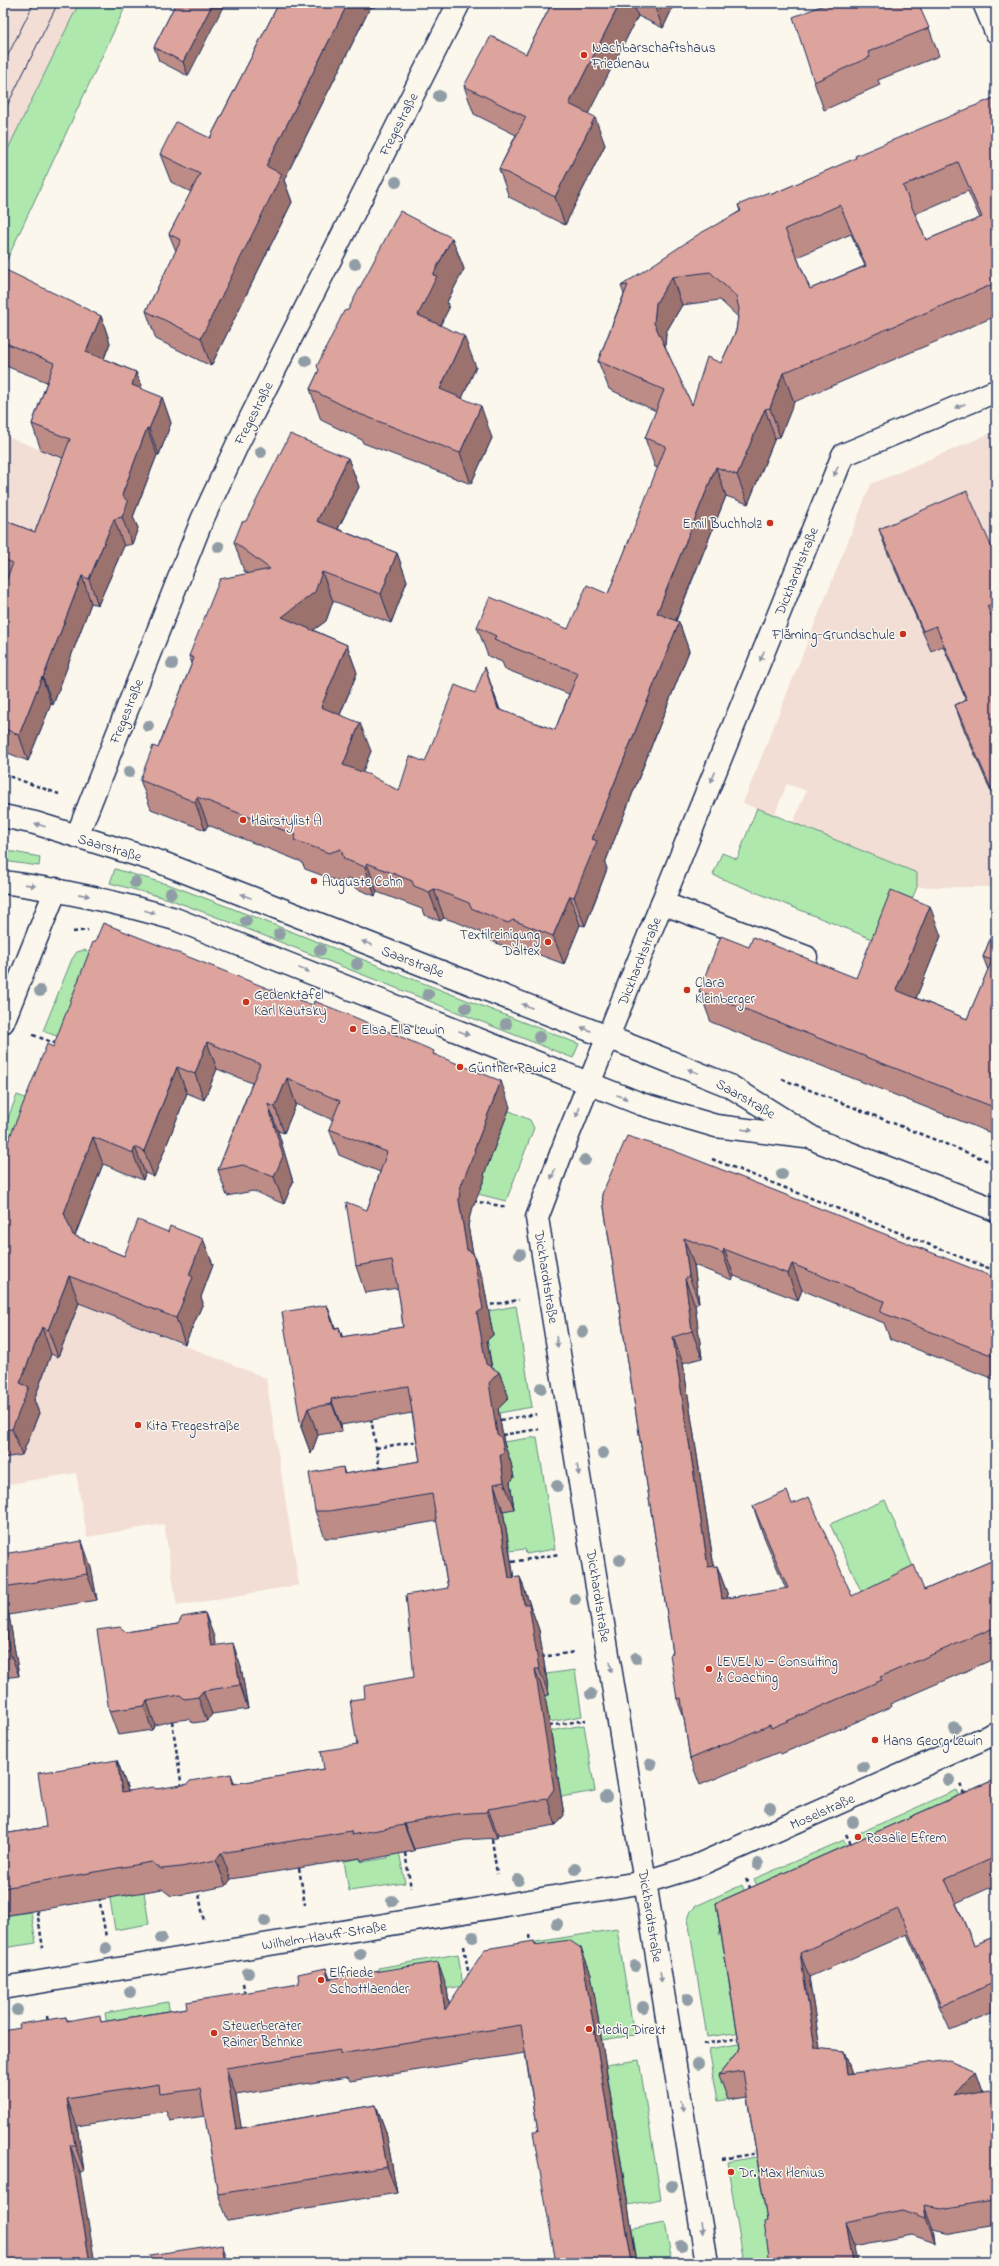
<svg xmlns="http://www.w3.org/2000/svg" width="999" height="2266" font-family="'Indie Flower',sans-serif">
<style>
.built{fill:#f2ded4}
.green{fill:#afe8ac;stroke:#658c85}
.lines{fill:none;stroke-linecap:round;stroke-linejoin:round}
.minor-casing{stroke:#1b2f5e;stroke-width:25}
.major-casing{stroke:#1b2f5e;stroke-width:25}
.path{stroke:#1b2f5e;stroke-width:2.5;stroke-dasharray:4 3;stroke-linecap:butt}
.minor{stroke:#fbf7ec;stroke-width:22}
.major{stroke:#fbf7ec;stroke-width:22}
.tram{stroke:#1b2f5e;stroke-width:1}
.tree{fill:#909da7}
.wall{fill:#be8c87;stroke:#1b2f5e;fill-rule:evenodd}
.shaded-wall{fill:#9b726e;stroke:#1b2f5e}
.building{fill:#dda39d;stroke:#1b2f5e;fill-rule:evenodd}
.oneway{fill:#8b93a5}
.poi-dot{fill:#c8321e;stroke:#fbf7ec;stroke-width:1.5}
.labels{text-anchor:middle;stroke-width:3;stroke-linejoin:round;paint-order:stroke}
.poi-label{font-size:14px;fill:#1b2f5e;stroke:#fbf7ec;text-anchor:start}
.street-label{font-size:14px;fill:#1b2f5e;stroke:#fbf7ec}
</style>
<rect width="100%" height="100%" fill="#fbf7ec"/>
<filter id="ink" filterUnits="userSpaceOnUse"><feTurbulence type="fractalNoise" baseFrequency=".025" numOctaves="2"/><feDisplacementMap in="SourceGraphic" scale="8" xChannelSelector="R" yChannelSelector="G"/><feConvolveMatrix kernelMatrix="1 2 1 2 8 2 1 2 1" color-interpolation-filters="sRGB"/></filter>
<g filter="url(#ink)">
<g class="built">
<path d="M3,3h76l-76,156z"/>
<path d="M996,431v456h-79v-14l-124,-50 13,-32 -19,-7 -13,32 -31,-13 128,-319z"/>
<path d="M3,435l77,30 58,63 -6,16 -10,2 -13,37 -106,-40z"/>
<path d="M3,1272l263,106 33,207 -122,21 -13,-82 -77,13 -11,-64 -73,12z"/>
</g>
<g class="green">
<path d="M79,3h48l-124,265v-109z"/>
<path d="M757,808l160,65v14l-25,60 -179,-72 9,-22 15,6z"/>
<path d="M3,850l37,7 -1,9 -36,-5z"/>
<path d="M115,869l58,17 58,22 348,136 -6,14 -346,-137 -58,-22 -59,-16z"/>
<path d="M84,950l24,10 -33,83 -32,-12 29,-72 5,-7z"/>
<path d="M17,1095l33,12 -37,33 -10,-3v-6z"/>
<path d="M510,1111l20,9 4,8 -28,73 -28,-7 7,-17 -5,-2c11,-20 18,-37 22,-60z"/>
<path d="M516,1306l16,101 -33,6 -12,-73 6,-5 -3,-14 -7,-5v-4z"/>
<path d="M537,1437l18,112 -29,5 -1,-5 -15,2 -7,-40 11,-3 -4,-26 3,-4 -6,-17 -4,-19z"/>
<path d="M885,1500l36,86 -48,31 -43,-93z"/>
<path d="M575,1670l7,46 -33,6 -5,-26 5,-1 -3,-21z"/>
<path d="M584,1725l11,66 -34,6 -11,-66z"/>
<path d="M956,1790l13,31 -98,43 -14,-30z"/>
<path d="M844,1840l13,30 -89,40 -14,-31z"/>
<path d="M399,1851l6,32 -56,8 -5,-30 17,-3 1,4 26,-4 -1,-4z"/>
<path d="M105,1867l39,25 5,32 -34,6z"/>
<path d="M742,1885l13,30 -31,7 -5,13 7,3 16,94 -35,5 -19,-118 3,-8 5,-5z"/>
<path d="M31,1912l5,31 -33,5v-32z"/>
<path d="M617,1929l17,106 -32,5 -62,-72 -4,-26z"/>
<path d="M458,1954l5,32 -80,13 -5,-31z"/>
<path d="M168,2002l6,37 -64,3 -5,-29z"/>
<path d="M744,2043l8,53 -34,5 -9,-52z"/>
<path d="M639,2060l22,139 -33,6 -22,-140z"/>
<path d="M762,2156l12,107h-30l-17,-101z"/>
<path d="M665,2222l7,41h-35l-5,-35z"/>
</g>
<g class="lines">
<defs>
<g id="minor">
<path d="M984,3l12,29"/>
<path d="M77,836l125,-316 36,-77 221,-440"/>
<path d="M662,903l144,54"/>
<path d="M3,1022l53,-133"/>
<path d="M3,1988l642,-106 49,-15 302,-134"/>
<path d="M707,2263l-170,-1045 30,-80 276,-683 153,-64"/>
</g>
<g id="major">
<path d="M3,816l32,7 125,39 486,190 84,34 88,55 178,69"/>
<path d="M3,882c60,8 114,20 172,37l466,185 75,22 89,11"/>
</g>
</defs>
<use href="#minor" class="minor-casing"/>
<use href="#major" class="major-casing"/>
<g class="path">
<path d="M3,774l56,20"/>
<path d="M73,932l15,-2"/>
<path d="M33,1035l24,9"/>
<path d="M782,1079l214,85"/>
<path d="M712,1159l284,112"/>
<path d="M473,1201l34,6"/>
<path d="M484,1306l35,-6"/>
<path d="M371,1418l9,52"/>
<path d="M500,1420l37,-6"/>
<path d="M502,1435l37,-6"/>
<path d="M376,1448l43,-7"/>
<path d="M512,1562l47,-8"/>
<path d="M541,1657l34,-5"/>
<path d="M172,1721l10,67"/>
<path d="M549,1726l37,-6"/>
<path d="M960,1784l5,12"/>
<path d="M846,1834l6,12"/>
<path d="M492,1839l5,35"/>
<path d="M405,1853l6,35"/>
<path d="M299,1868l6,37"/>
<path d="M746,1879l5,11"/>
<path d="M198,1888l6,34"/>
<path d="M99,1897l7,40"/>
<path d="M37,1911l6,37"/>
<path d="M529,1935l1,8"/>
<path d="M464,1946l5,31"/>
<path d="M243,1983l2,12"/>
<path d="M47,2016l1,7"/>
<path d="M703,2044l37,-6"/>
<path d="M722,2159l36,-6"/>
</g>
<use href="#minor" class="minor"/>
<use href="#major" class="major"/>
<g class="tram">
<path d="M3,65l31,-62"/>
<path d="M3,114l55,-111"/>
</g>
</g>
<g class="tree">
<circle cx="439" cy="96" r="6"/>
<circle cx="396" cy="182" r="6"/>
<circle cx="355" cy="264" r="6"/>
<circle cx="306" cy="361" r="6"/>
<circle cx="261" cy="452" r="6"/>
<circle cx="219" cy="547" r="6"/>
<circle cx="172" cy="664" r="6"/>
<circle cx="148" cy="726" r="6"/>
<circle cx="129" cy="772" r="6"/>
<circle cx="135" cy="882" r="6"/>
<circle cx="171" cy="893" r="6"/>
<circle cx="246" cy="921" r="6"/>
<circle cx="279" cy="934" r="6"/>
<circle cx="320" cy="950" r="6"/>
<circle cx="357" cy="964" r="6"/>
<circle cx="40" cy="991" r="6"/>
<circle cx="428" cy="994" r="6"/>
<circle cx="466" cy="1008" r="6"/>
<circle cx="506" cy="1024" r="6"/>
<circle cx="539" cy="1037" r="6"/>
<circle cx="585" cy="1160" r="6"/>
<circle cx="782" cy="1174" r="6"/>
<circle cx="520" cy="1254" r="6"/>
<circle cx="583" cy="1332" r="6"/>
<circle cx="541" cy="1388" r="6"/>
<circle cx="603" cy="1453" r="6"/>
<circle cx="557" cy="1486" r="6"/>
<circle cx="620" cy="1560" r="6"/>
<circle cx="575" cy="1599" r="6"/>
<circle cx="636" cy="1658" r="6"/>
<circle cx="591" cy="1694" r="6"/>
<circle cx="955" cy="1728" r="6"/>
<circle cx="651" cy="1764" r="6"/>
<circle cx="863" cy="1767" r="6"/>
<circle cx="949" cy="1780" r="6"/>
<circle cx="606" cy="1797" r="6"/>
<circle cx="770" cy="1808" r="6"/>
<circle cx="853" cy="1822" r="6"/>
<circle cx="758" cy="1864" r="6"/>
<circle cx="575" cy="1869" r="6"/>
<circle cx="518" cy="1880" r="6"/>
<circle cx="392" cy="1901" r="6"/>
<circle cx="265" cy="1921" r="6"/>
<circle cx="557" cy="1924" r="6"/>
<circle cx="473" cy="1937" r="6"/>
<circle cx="161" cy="1938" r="6"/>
<circle cx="106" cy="1948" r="6"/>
<circle cx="360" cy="1954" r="6"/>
<circle cx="635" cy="1966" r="6"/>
<circle cx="248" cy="1973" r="6"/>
<circle cx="130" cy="1992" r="6"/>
<circle cx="688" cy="1999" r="6"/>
<circle cx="643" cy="2007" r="6"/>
<circle cx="17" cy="2010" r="6"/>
<circle cx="698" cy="2064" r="6"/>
<circle cx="672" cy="2186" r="6"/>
<circle cx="681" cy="2246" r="6"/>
</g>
<g class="wall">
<path d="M176,3l12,73 -29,-15 -5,-14z"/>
<path d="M279,3h100l-1,3 -8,2 -86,172 8,22 -81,164 -55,-27 -10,-28 30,-60 -7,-17 22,-42 -20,-10 -11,-28 50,-16z"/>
<path d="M552,3h123l-12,25 -25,-12 -50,97 17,32 -40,80 -56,-28 -10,-28 17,-34 -42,-21 -10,-28 62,-32z"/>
<path d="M829,3l100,25 10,28 -61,24 2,5 -56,25 -10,-28z"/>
<path d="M996,97v219l-202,86 -14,35 -5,1 -27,66 -22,-8 -50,125 3,1 10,29 -84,212 2,6 -12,32 -10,25 -5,-1 -16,39 -40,-15 -6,3 -36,-15 -2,-5 -21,-9 -15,-5 -4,3 -16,-6 -2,-6 -45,-17 -2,4 -20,-8 -4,-10 -11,4 -35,-13 -3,-7 -94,-37 -3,5 -54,-21 -11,-29 18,-32 34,-85 -3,-7 58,-83 -3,-2 -10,-29 12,-21 102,-63 11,29 -21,42 59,24 10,28 -16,42 -58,-22 -7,20 -13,9 34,15 10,28 -17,42 31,36 -9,22 37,18 26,-29 50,-69 20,3 5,14 55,20 14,-36 -64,-25 -3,-7 -14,-6 -11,-29 91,2 40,-35 50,-126 -3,-1 -10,-29 11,-27 -47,-22 -11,-28 26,-67 -3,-8 119,-75 -2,-6 32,-10 86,-36zM968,191l12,27 -54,22 -11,-26zM851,234l14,32 -55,23 -13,-32zM720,300l18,17 -2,14 -15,32 -29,42 -27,-58 1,-15 16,-27z"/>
<path d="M452,238l12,31 -17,33 2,6 -9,17 36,42 -14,31 30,40 -21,46 -108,-41 -1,-3 -41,-20 -11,-31 38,-79z"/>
<path d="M3,277l98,39 9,27 -6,16 32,13 6,18 20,7 9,26 -12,32h-2l-24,62 5,11 -6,16 -8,2 -26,59 -7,-2 -38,102 -2,-1 -23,57 -25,-10v-163l3,-6 -3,-1v-61l32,12 28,-74 -22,-8 -9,-26 15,-42 -44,-17z"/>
<path d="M879,529l113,19 4,-2v79h-1l1,2v176l-34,-78 -7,-20 11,-5 -23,-54 -12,5 -45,-102z"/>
<path d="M996,924v211l-285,-113 -12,-31 157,-13 85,-42 -25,62 51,21 21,-49 -5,-13z"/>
<path d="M287,996l149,59 74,52 -26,68 1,2 -15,38 -2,11 5,27 10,27 10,55 -6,5 5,28 7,4 10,26 -11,11 6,34 7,20 3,15 -4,4 4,27 -11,2 11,67 6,-1 19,53 10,65 -4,1 19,119 -8,10 -58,10 -1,3 -33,2 -50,9v2l-53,10 -1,-3 -129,21 -5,7 -35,7 -20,3 -9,-7 -159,27v-82l43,-7 71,-67 10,27v4l108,-7 89,-15 33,-24 8,-47 49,-21 34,-89 -11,-67 -99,17h-13l-10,-27 28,-44 2,7 75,-13 -8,-48 -71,12 1,6 -24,4 -7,19 -10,-27 26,-122 8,23 4,-1 3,10 61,-10 -3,-26 -2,-13 -33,5 -9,-27 11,-56 13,-38 -41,-17 -10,-26 4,-9 -37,-16 -12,29 -6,-2 15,51 -9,22 -31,-13 -26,5 -9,-26 34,-87 -35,-14 -13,31 -17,-7 -33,84 -9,-4 -2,7 -40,-16 -28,72 49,20 44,-24 35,7 10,26 -12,32 2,6 -18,41 -106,-41 -21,54 -7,-3 -17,46 5,13 -17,42 -19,3v-304l50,-107z"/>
<path d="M602,1194l394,84v102l-106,-41 -6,-16 -82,-33 -4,10 -64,-24 -2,4 -38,-15 5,38 -4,2 7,53 -19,5 31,204 3,-1 10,27 1,5 58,-9 -24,-57 -9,-26 39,-2 60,92 72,-6 72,-31v99l-106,46 1,3 -110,47 -2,-2 -79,33 -10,-26 -6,-41 -7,-19 -4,-46z"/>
<path d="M3,1554l88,13 6,33 -88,15 10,61 -16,2z"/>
<path d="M205,1613l9,24 1,9 26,21 7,42 -36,5 -5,7 -14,2 -5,-4 -16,2 -17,4 -3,5 -34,5 -9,-24 17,-79 52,-8z"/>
<path d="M996,1779v106l-40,18 18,42 22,-9v75l-46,19 -43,-96 -98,43 11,72 24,2 8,23 124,-3 7,20 13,7v128l-46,8 -17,-4 2,13 -23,-8 -58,11 -87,-25 -20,-124 -19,3 -9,-25 21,-27 -24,-145z"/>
<path d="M534,1941l2,4 45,3 10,26 46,289h-81l-18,-131 -13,-79 -175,28 -2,-4 -112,18 5,33 135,-23 10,27 11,61 -169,28 -10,-27 -13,-78 -35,5 -4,-10 -89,15 7,45 -4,1 -60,-144 46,-11 1,3 35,2 85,-14 112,-24 27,-16 4,11 117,10 2,14z"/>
</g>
<g class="shaded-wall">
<path d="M213,3h12l-37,73 -5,-14z"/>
<path d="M348,3h20l2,5 -86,172 8,22 -81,164 -10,-28 65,-172z"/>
<path d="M620,3h13l5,13 -59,116 -10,-28z"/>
<path d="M653,3h22l-12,25z"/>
<path d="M595,117l10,28 -40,80 -10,-28z"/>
<path d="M452,238l12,31 -17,33 2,6 -19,38 -12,-31 15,-40z"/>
<path d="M672,277l10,28 -16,27 -1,20 -11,-29 2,-20z"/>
<path d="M101,316l9,27 -14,35 -10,-26z"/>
<path d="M464,336l12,31 -24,54 -12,-32z"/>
<path d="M136,372l10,27 -14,-14z"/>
<path d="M783,373l11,29 -14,35 -10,-29z"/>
<path d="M162,397l9,26 -12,32 -10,-26z"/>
<path d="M481,406l11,32 -21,46 -11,-31z"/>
<path d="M765,409l10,29 -27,66 -11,-29z"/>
<path d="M147,428l10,27 -24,62 5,11 -6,16 -10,-27v-22z"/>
<path d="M348,458l11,29 -32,63 -10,-29z"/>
<path d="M716,467l10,29 -59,146 -10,-29z"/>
<path d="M114,519l10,27 -26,59 -9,-26z"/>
<path d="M397,553l10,28 -16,42 -10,-29z"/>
<path d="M322,572l11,29 -7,20 -34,25 -10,-29z"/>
<path d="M82,576l9,27 -38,102 -10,-27z"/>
<path d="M679,622l10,29 -84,212 2,6 -22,57 -11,-29 18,-58z"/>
<path d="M347,645l10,28 -26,63 -10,-29z"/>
<path d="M485,667l10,29 14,42 -11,-29z"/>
<path d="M42,677l9,27 -23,57 -9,-26z"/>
<path d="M360,723l11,28 -17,43 -11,-29z"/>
<path d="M197,797l11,28 -3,5 -10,-28z"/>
<path d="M367,863l10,29 -2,4 -10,-29z"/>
<path d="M434,889l10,29 -4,3 -11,-29z"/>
<path d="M570,896l10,29 -16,39 -11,-28z"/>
<path d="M930,906l11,30 -34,85 -11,-31z"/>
<path d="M207,1042l10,27 -13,31 -9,-26z"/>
<path d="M177,1067l10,26 -33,84 -10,-26z"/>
<path d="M287,1078l9,26 -12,29 -9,-26z"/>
<path d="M501,1081l9,26 -26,68 1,2 -15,38 -2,11 9,50 -10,-26 -8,-50 1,-12 14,-38z"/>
<path d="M268,1104l10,27 15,51 -9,22 -10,-27z"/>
<path d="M93,1137l10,27 -30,76 -9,-27z"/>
<path d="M135,1147l10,26 -2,7 -10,-27z"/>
<path d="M684,1238l10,27 5,38 -10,-27z"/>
<path d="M203,1239l10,26 -12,32 2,6 -18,41 -9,-26 13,-43z"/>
<path d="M724,1249l10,27 -2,4 -9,-27z"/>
<path d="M473,1253l10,27 10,55 -6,5 6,38 6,-6 10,26 -11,11 6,34 7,20 3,15 -4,4 4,27 -10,-27 -27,-169z"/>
<path d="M792,1264l10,26 -4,10 -10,-26z"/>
<path d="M69,1276l10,27 -21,54 -10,-27z"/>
<path d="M685,1279l10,26 7,53 -10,-27z"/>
<path d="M327,1305l10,27 -3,-3z"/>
<path d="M42,1327l9,27 -17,46 5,13 -17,42 -10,-26 8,-46z"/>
<path d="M339,1327l10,27 -8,-17z"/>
<path d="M673,1337l10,26 35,231 -10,-27z"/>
<path d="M331,1399l10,26 1,6 -10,-27z"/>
<path d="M308,1408l10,27 -7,19 -10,-27z"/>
<path d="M494,1484l9,27 15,94 -9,-27z"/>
<path d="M82,1541l9,26 6,33 -10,-26z"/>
<path d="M717,1566l10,27 5,32 -10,-26z"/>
<path d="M520,1577l19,53 10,65 -10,-26 -15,-65z"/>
<path d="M3,1599l6,16 10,61 -10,-26 -6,-37z"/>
<path d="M205,1613l9,24 5,33 -8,-24z"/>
<path d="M233,1643l8,24 7,42 -8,-24z"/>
<path d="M535,1669l10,27 19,119 -8,10 -9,-26z"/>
<path d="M203,1691l9,23 -5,7 -9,-24z"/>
<path d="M147,1701l8,24 -3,5 -8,-24z"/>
<path d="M117,1760l10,27 5,31 -10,-26z"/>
<path d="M231,1774l10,26 -8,-16z"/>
<path d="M488,1809l10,26 -1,3 -10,-26z"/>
<path d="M404,1823l10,26v2l-10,-26z"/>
<path d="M221,1853l10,26 -5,7 -10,-26z"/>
<path d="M581,1948l10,26 46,289h-5z"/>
<path d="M800,1953l9,24 15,96 -9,-25z"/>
<path d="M438,1962l9,27 7,48 -9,-27z"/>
<path d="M326,1968l10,27 -8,-16z"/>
<path d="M844,2051l9,25 -6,-2z"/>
<path d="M226,2068l10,27 10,61 -10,-27z"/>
<path d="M976,2071l9,25h-31z"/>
<path d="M67,2099l10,27 7,45 -9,-26z"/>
<path d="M376,2105l10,27 11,61 -10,-26z"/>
<path d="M70,2145l10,27 15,91h-5z"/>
<path d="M996,2173v34l-3,-7z"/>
<path d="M924,2206l9,24 2,13 -9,-25z"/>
<path d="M845,2222l9,24 3,17h-5z"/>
<path d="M222,2244l5,14 1,5h-3z"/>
</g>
<g class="building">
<path d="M176,3h37l-30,59 -29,-15z"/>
<path d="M279,3h69l-82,163 16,8 -81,164 -55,-27 35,-71 -12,-6 31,-60 -40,-20 16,-32 34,16z"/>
<path d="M552,3h68l-51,101 26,13 -40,80 -56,-28 27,-52 -62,-31 27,-50 35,18z"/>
<path d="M829,3h89l11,25 -61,24 2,5 -56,25 -21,-65z"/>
<path d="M996,97v186l-213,90 -13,35 -5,1 -28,66 -21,-8 -59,146 22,9 -87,217 5,2 -13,31 -10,25 -4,-1 -17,40 -40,-16 -5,3 -37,-15 -2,-5 -35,-14 -5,3 -15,-6 -2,-5 -45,-18 -2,4 -21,-8 -3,-10 -12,4 -35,-13 2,-5 -99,-38 -2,5 -55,-22 13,-34 5,2 36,-90 -5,-2 31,-77 50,-10 -36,-27 8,-20 4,-1 44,-87 58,24 -31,63 80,32 -16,41 -59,-22 -7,20 -33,25 65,28 -26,62 39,16 -17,42 27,10 29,16 11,-35 15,6 30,-77 20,8 10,-26 13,42 57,21 23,-57 -84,-33 2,-4 -19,-9 13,-30 78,32 19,-44 21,9 58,-148 -21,-8 19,-48 -66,-29 30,-76 -7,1 78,-52 42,-23 -3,-6 31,-13 1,3 86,-37 -1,-2zM958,162l24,55 -56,23 -23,-54zM840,205l26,61 -56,23 -25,-60zM710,272l26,24 3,13 -3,22 -15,32 -14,-6 -15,48 -38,-82 2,-20 16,-26z"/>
<path d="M400,211l52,27 -19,37 4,1 -19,39 46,21 -24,53 41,17 -21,47 -108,-42v-1l-42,-21 9,-19 -2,-4 27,-55 4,-1z"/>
<path d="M6,270l95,46 -15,36 50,20 -4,13 30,12 -13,32 -2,-1 -25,67 6,7 -6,15 -8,2 -25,60 -7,-3 -39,102 -1,-1 -23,58 -16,-7v-140l10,-25 -10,-4v-39l32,12 35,-93 -38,-15 22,-61 -51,-21v-65z"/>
<path d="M967,491l25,57 4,-2v56l-9,4 9,21v173l-41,-95 12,-5 -31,-74 -13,5 -44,-102z"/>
<path d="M891,890l39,16 -34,84 71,29 25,-59 -9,-3 13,-33v184l-297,-117 22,-55 28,11 4,-10 103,41z"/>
<path d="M103,923l184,73 26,9 1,-4 33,13 87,37 -1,3 68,27 -27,69 1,1 -15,37 -1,12 8,50 6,3 10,56 -6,4 9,51 13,8 -10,11 8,51 4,3 3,14 -4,5 4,26 -10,2 15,94 11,-1 4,27h5l10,65h-4l19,120 -7,10 -59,10 -1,3 -32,2 -51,9v2l-52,10 -1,-4 -130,22 -5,7 -35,7 -20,2 -9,-7 -149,26v-54l43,-7 -8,-54 79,-13 5,32 31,-5 3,2 32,-5 2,-3 41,-7 2,10 91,-15 -3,-18 36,-6 -7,-45 15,-2 -1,-12 50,-9 -8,-82 42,-7 -16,-94 -103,17h-14l-6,-38 34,-6 1,7 76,-13 -12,-75 -77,13 1,5 -24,4 -7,19 -19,-115 45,-7 7,24 5,-2 2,10 62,-10 -3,-26 -8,-41 -36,6 -10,-64 21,8 20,-58 -58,-23 11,-28 -53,-23 -12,29 -7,-3 15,52 -9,21 -31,-12 -25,5 42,-106 -53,-22 -12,32 -18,-7 -33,84 -9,-4 -2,6 -40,-16 -29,76 9,22 51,21 14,-36 30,12 2,-6 33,13 -14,36 4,2 -17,41 -107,-42 -21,54 -6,-3 -22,56 9,4 -17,42 -9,1v-276l44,-110 6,3 40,-105h2z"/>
<path d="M627,1136l45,14 324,128v79l-116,-45 4,-11 -92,-37 -4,10 -64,-25 -1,4 -39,-15 5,38 -4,3 7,52 -19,6 35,230 9,-1 5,33 66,-11 -35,-82 34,-15 5,13 17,-7 43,99 62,-31 10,25 72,-31v68l-116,50 2,3 -111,48 -1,-3 -80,34 -9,-61 -4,1 -7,-45 3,-1 -71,-459z"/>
<path d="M82,1541l5,33 -84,13v-33z"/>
<path d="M3,1613l6,37h-6z"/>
<path d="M205,1613l6,33 22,-3 7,42 -37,6 -5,6 -13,2 -5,-4 -17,3 -16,3 -3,5 -35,5 -12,-81 23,-3 6,5 52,-8 4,-7z"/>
<path d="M996,1779v78l-51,22 29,66 22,-9v60l-5,-12 -50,22 -43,-97 -98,44 15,95 29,3 3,23 102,-14 27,11 -22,25 35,-6 7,8v75l-3,27 -52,9 -17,-3 2,12 -23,-8 -58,12 7,41h-82l-6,-41 3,-1 -24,-150 -24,4 21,-27 -24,-145z"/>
<path d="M569,1940l12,8 51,315h-76l-23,-131h5l-17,-107 -181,29v-4l-114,18 10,61 140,-24 11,62 -169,27 -18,-105 -40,5 -1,-10 -92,15 8,46h-5l20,118h-87v-232l17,-3 -1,-4 47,-7 1,4 33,-6 1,7 86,-14 -1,-6 113,-18 -1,-10 28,-6 2,11 110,-17 7,48 40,-61 49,-8 1,4z"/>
<path d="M222,2244l3,19h-74l-1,-8z"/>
</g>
<defs><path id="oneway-solid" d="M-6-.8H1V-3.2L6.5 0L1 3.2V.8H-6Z"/></defs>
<g class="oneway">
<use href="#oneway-solid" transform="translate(960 406) rotate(157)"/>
<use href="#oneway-solid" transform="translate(836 471) rotate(112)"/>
<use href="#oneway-solid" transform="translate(762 656) rotate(112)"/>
<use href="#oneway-solid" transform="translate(713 777) rotate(112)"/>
<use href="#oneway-solid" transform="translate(40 825) rotate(-163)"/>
<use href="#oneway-solid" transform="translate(30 885) rotate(8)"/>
<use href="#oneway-solid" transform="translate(84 895) rotate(11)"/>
<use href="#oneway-solid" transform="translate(246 896) rotate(-159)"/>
<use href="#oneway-solid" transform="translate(150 912) rotate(16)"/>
<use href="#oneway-solid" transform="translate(367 943) rotate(-159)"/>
<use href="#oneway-solid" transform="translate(304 970) rotate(22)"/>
<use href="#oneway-solid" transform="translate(527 1006) rotate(-159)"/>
<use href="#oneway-solid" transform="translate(586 1029) rotate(-159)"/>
<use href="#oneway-solid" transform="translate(464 1033) rotate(22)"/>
<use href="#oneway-solid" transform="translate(693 1071) rotate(-159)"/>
<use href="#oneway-solid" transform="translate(622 1097) rotate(22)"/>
<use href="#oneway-solid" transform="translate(578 1112) rotate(111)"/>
<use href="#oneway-solid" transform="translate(747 1130) rotate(7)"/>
<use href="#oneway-solid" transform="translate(553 1174) rotate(111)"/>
<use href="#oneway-solid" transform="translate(557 1342) rotate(81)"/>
<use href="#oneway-solid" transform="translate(578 1470) rotate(81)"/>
<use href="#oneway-solid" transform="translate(611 1667) rotate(81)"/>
<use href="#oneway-solid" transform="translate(661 1977) rotate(81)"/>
<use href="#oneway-solid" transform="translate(682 2106) rotate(81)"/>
<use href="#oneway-solid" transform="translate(702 2228) rotate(81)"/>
</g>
</g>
<g class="poi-dot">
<circle cx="584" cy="55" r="4"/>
<circle cx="770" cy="523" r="4"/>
<circle cx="903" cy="634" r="4"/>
<circle cx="243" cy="820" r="4"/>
<circle cx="314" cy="881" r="4"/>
<circle cx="548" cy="942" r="4"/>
<circle cx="687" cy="990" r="4"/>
<circle cx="246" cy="1002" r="4"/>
<circle cx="353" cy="1029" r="4"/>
<circle cx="460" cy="1067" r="4"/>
<circle cx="138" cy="1425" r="4"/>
<circle cx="709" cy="1669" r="4"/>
<circle cx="875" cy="1740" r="4"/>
<circle cx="858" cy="1837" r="4"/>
<circle cx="321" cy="1980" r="4"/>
<circle cx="589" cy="2029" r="4"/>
<circle cx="214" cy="2033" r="4"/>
<circle cx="731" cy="2172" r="4"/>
</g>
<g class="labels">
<g class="poi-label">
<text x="592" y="52">Nachbarschaftshaus<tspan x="592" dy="16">Friedenau</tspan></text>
<text x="762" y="528" text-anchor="end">Emil Buchholz</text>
<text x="895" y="639" text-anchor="end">Fläming-Grundschule</text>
<text x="251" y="825">Hairstylist A</text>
<text x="322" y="886">Auguste Cohn</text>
<text x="540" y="939" text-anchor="end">Textilreinigung<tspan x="540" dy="16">Daltex</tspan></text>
<text x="695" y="987">Clara<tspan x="695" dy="16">Kleinberger</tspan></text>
<text x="254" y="999">Gedenktafel<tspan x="254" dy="16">Karl Kautsky</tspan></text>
<text x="361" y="1034">Elsa Ella Lewin</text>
<text x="468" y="1072">Günther Rawicz</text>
<text x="146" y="1430">Kita Fregestraße</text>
<text x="717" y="1666">LEVEL N — Consulting<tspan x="717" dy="16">&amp; Coaching</tspan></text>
<text x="883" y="1745">Hans Georg Lewin</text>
<text x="866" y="1842">Rosalie Efrem</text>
<text x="329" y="1977">Elfriede<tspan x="329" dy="16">Schottlaender</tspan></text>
<text x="222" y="2030">Steuerberater<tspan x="222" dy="16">Rainer Behnke</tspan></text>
<text x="597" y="2034">Mediq Direkt</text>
<text x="739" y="2177">Dr. Max Henius</text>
</g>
<g class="street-label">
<text transform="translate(398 124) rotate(-63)" y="5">Fregestraße</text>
<text transform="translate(253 413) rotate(-63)" y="5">Fregestraße</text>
<text transform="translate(796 571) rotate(-68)" y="5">Dickhardtstraße</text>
<text transform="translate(126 711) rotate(-68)" y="5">Fregestraße</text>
<text transform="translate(110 847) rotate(17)" y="5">Saarstraße</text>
<text transform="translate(413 961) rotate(21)" y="5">Saarstraße</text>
<text transform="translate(639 961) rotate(-68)" y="5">Dickhardtstraße</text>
<text transform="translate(746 1098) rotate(30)" y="5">Saarstraße</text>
<text transform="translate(547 1277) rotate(81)" y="5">Dickhardtstraße</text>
<text transform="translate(599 1596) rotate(81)" y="5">Dickhardtstraße</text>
<text transform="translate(822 1811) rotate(-24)" y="5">Moselstraße</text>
<text transform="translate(651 1916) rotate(81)" y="5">Dickhardtstraße</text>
<text transform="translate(324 1935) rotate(-9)" y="5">Wilhelm-Hauff-Straße</text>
</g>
</g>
<rect width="999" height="2266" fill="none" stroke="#fbf7ec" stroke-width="16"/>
<rect x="8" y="8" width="983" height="2250" fill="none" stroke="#1b2f5e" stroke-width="1.5" filter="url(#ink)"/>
</svg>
